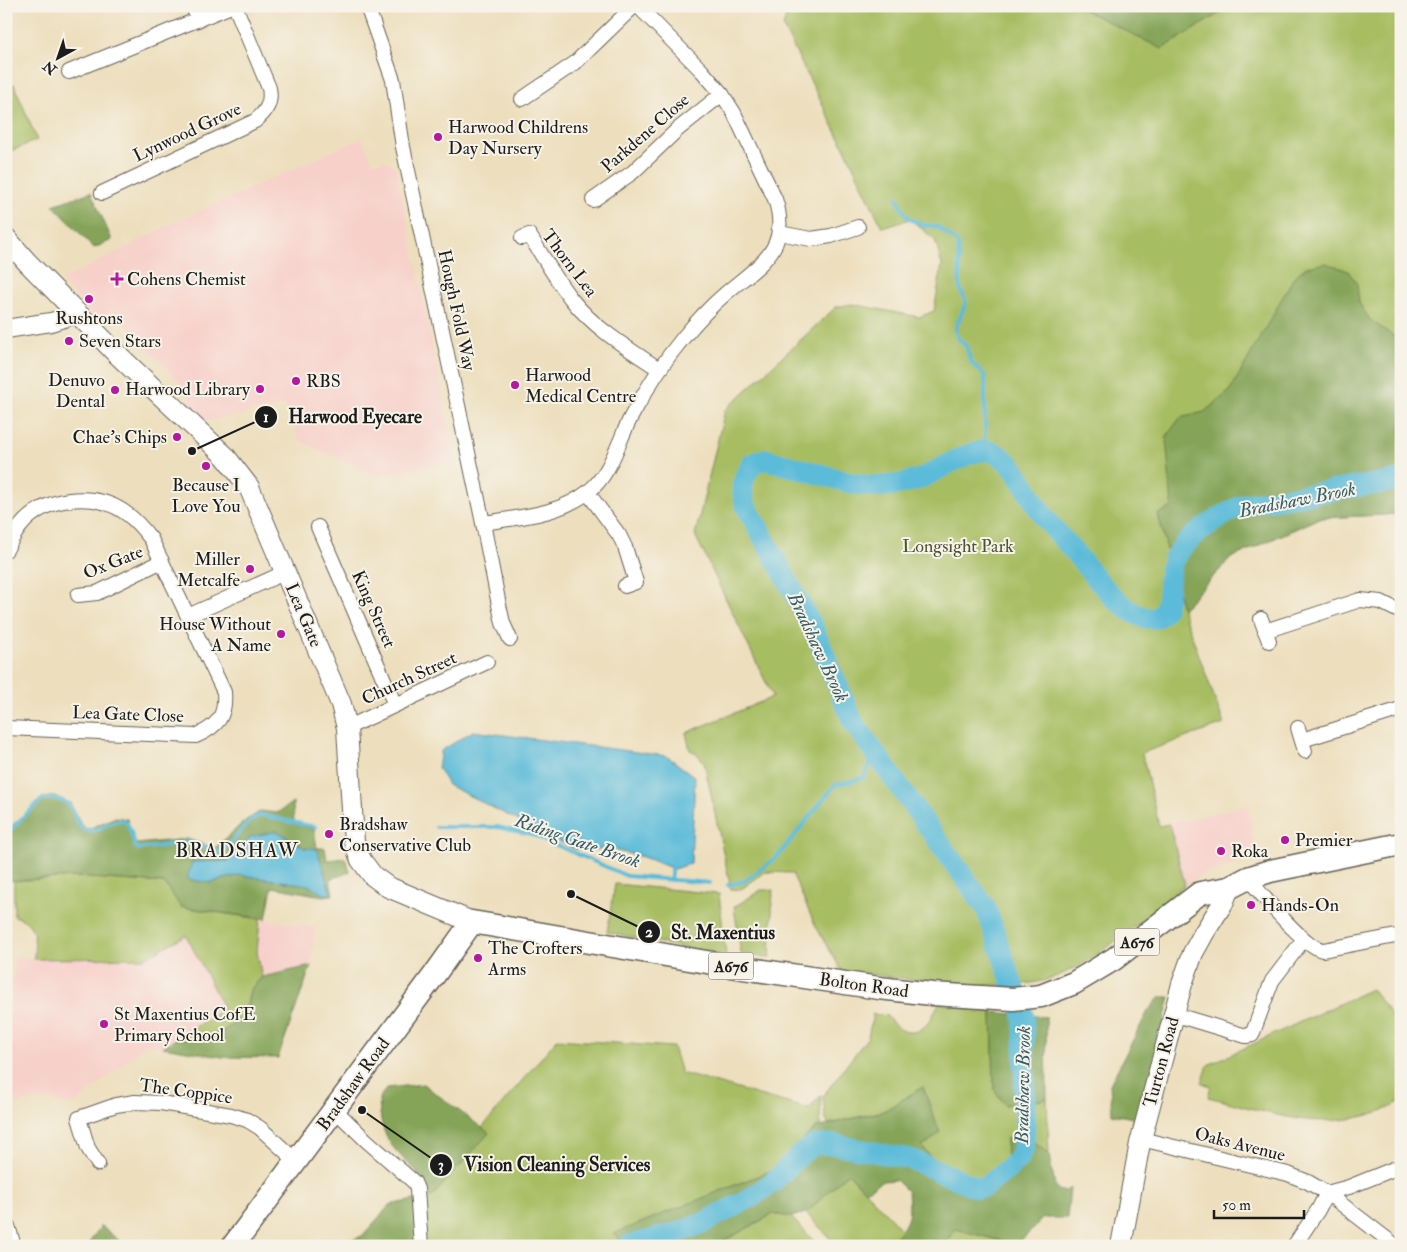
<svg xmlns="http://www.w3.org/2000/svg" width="1407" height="1252" font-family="'IM FELL Double Pica',serif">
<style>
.built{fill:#f7d0ca}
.green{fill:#a7bd62;stroke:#626c3f}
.forest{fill:#85a458;stroke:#50603a;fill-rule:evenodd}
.water{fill:#5bbbd9;stroke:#3c6c7a}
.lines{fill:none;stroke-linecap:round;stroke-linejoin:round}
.stream{stroke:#5bbbd9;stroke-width:4}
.river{stroke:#5bbbd9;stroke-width:21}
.minor-casing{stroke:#656054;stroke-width:16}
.tertiary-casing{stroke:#656054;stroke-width:20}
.secondary-casing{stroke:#656054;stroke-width:22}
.primary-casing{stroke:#656054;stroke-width:25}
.minor{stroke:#fff;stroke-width:14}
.tertiary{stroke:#fff;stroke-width:18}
.secondary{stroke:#fff;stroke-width:20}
.primary{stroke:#fff;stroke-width:22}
.poi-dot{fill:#b5179e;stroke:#f7f3e8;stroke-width:2}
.labels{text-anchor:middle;stroke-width:4;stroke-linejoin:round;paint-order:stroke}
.shield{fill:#f7f3e8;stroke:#5e5c59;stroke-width:1}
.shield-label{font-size:16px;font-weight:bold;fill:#1c1c1c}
.poi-label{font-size:18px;fill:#1c1c1c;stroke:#f7f3e8;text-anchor:start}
.street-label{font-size:18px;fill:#1c1c1c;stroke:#f7f3e8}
.park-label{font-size:18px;fill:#4d5434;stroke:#f7f3e8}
.water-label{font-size:19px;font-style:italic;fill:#355c68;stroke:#f7f3e8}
.quarter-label{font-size:20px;letter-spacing:1px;fill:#1c1c1c;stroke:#f7f3e8}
.leader{fill:none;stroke:#1c1c1c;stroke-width:2}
.callout-dot{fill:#1c1c1c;stroke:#f7f3e8;stroke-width:2}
.mark-label{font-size:15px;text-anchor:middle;font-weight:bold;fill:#fff}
.callout-label{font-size:19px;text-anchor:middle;font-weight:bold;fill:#1c1c1c;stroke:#f7f3e8;stroke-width:4;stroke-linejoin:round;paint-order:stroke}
</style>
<rect width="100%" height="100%" fill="#f7f3e8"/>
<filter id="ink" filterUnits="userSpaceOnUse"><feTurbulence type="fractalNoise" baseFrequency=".02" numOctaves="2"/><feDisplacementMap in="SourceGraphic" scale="10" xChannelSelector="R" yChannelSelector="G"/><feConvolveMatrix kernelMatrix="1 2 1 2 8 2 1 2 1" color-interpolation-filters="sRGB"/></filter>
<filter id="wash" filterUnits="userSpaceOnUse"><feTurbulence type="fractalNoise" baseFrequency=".0096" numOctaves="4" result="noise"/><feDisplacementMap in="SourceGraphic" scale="20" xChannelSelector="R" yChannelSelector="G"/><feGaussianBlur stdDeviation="1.12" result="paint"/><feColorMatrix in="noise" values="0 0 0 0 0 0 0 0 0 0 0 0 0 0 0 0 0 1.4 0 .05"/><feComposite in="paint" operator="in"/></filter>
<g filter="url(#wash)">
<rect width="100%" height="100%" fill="#eddfbd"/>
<g class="built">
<path d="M362,138l11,25 12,-2 11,6 60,294 -78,16 -78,-36 -15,-36 -76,16 -18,-17 -3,-12 -76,-83 -14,12 -37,-40 108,-56z"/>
<path d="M1248,805l8,53 -53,16 -18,11 -16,-61z"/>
<path d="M260,919l55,8 -4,39 -49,11 -5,-25z"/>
<path d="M186,935l38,74 -61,38 -16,-3 -71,59 -8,2 -25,-6 -37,6v-53l9,-95 24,2 106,-1z"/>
</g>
<g class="green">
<path d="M789,6h612v508l-82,4 -88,40 -49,51 42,115 -82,29 17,73 10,-2 16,61c-33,26 -73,63 -110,83 -12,6 -28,13 -43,15 -63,7 -128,-5 -190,-12l-27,-46 -23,-52 -27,-1 -25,18 -9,-1 -27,-127 -8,-9 -6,-3 -4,-17 87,-36 -78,-162 30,-125 111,-103 16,-3 67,13 15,-6 8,-46 -7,-25 -25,-21 -28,8 -35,-74 -64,-126z"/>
<path d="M14,84l23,56 -31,13v-66z"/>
<path d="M76,877l88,6 17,24 79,12 -3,33 5,25c-4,4 -10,9 -12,15 -2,5 -2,11 -4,15 -16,31 -42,30 -72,33l50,-31 -38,-74 -41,23 -111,1c1,-20 3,-37 -20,-43v-35z"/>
<path d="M615,884l104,10 7,62 -119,-24z"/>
<path d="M761,890h12l-3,68 -29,-4 -7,-47z"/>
<path d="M1371,989l30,38v74c-29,18 -69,23 -102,18 -30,-4 -61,-15 -91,-22l3,-11 -9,-3 6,-18z"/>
<path d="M939,1003l53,9 2,77 12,16 41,-6 2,55 -25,-20 -18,5 1,19 -28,23 -45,-20 -12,-14 1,-60 -39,24 -56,13 -3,-7 -2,-21 45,-59 5,-23 14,2c10,14 25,24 40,8 5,-5 8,-14 12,-21z"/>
<path d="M557,1039l116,8 8,26 128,36 12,-14 -1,32 -4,1 -46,43 -156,63 12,12h-205l2,-48z"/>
<path d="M848,1173l54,57 -16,16h-49l-31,-33z"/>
<path d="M773,1214l18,3 28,29h-105z"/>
<path d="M956,1229l61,16 -75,1z"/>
</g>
<g class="forest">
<path d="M1076,6h155l-69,43z"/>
<path d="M91,192l21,48 -18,8 -41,-43z"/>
<path d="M1326,263l22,8 9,13 2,19 11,17 31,21v173l-82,4 -88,40 -49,51 -24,-95 14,-7 -6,-70 14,-19 24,-6 26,-21 64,-114 12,-10z"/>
<path d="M55,796l15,7 13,24 5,2 28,-12 11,2 9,25 51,-5 28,9 30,-27 16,-10 16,2 16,-11 1,22 20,5 3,19h8l2,12 19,-2 4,14 -20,7 3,16 -10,1 -51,-9 -6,32 -85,-12 -17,-24 -88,-6 -70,4v-50l36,-33zM277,831l27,17 20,46 -16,-9 -68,-10 -31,8 -17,-21 36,-1z"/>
<path d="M311,966l-33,92 -56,-1 -59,-10 11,-7 38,-4 12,-5 13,-11 10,-14 3,-16 12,-13z"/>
<path d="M1160,997h10l-31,122 -27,-5 -2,-30 38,-73z"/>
<path d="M992,1012l54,5 1,82 -42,6 -11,-16z"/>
<path d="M423,1084l66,49 -57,64 -17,-7 2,-18c-27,-26 -37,-35 -38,-74l8,-10z"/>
<path d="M923,1087l17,46 -18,14 12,14 45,20 28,-23 -1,-19 18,-5 25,20 6,32 5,5h6l4,-3 -3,30h-24l-26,27 -61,-16 -14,17h-56c21,-21 25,-24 22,-54l-12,-12 -13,1 -18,10 -17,-18 -42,40 -15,4 -18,-3 -59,32h-88l-13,-12 157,-63 46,-43 68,-17z"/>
<path d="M423,1198l-2,48h-85l26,-10 28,-31z"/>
<path d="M101,1226l25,20h-39z"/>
</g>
<g class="water">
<path d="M473,731l194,25 28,21 -4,86 -17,6 -31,-12 -30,-7 -39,-1 -126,-64 -10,-17 3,-17z"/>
<path d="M277,831l27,17 13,1 14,45h-7l-16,-9 -68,-10 -31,8 -22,-4 5,-17 36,-1 22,-24z"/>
</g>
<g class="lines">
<g class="stream">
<path d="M897,198c8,13 7,22 24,25l2,4 4,-2 11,2 20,16 2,45 6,14 -11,28 3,8 8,8 5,16 14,14v74"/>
<path d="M436,827h61l34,7 96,42 83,7"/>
<path d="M6,834c8,-7 30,-31 37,-34 8,-3 20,-1 26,5 7,8 7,25 20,26 6,0 10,-3 15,-5 25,-14 24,-2 31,20l4,3 49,-7 32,10c16,-9 22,-31 41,-37l54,12"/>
<path d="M671,880v-11"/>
<path d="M728,885l17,-4 33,-25 57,-71 28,-7 12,-25"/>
</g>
<path class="river" d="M628,1246l49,-13 26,-10 49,-26 21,-15 29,-29 12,-8 18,-1 78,15 68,29 7,-1 24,-19 8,-8 6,-10 2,-21 -1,-112 -38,-109 -133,-186 -40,-95 -67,-121c-6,-21 -5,-23 6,-42l12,-5c22,6 44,12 66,18 10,3 22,7 33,8 18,3 38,0 56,-6 19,-7 56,-36 76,-26 22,11 31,37 44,56 8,14 21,26 31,38 14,16 27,34 42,49 10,9 28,25 43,22 17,-4 12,-39 16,-52 9,-27 49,-50 74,-62l156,-24"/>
</g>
</g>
<g filter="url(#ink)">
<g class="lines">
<defs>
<g id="minor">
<path d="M193,6l5,14"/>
<path d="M367,6l26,74 10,67 80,376 16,82 4,18 7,16"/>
<path d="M69,72l162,-66"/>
<path d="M522,99l53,-36 59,-57"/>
<path d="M102,193l153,-72c11,-9 17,-18 14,-33l-34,-82"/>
<path d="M593,200l40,-28 44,-42 45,-36"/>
<path d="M779,233l32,6 20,-3 27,-9"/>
<path d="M522,238l7,-3c14,21 27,45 43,65 23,29 57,49 87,69"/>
<path d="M588,493l31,42 6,12 11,35 -11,4"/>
<path d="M483,523c35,-6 76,-8 105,-31 23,-18 30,-50 43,-75 15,-28 32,-55 52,-79 13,-16 27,-31 42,-44 33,-29 67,-44 50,-95l-41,-86 -12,-19 -20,-23 -64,-65"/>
<path d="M318,527l77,178"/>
<path d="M6,550c5,-10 11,-21 19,-29 26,-26 73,-29 102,-7 10,7 17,16 24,25l73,153c2,24 -6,34 -28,44l-190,-8"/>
<path d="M78,595l19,-2 65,-32"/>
<path d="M188,616l98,-44"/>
<path d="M1261,619l8,22"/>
<path d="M1265,631l95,-31 21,2 20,10"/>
<path d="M347,728l140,-66"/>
<path d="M1298,728l7,23"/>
<path d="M1302,740l99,-31"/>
<path d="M1248,878c13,16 56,69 75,72l78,-15"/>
<path d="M1173,1014l73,22 6,-1 20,-54 32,-42"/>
<path d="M334,1109l33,32 47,41 3,7 4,57"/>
<path d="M1141,1139l147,35 20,8 19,11 22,-6 52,-21"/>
<path d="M98,1164l-10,-16 -9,-30 37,-13 19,-3 26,1 70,12 16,5 13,8 36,33"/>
<path d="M8,1226l6,20"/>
<path d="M1294,1246l24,-36 9,-17 69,53"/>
</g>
<path id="tertiary" d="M6,329l45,-7 26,-8"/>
<g id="secondary">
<path d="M6,238l21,24 91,93 107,101 24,31 92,217 6,24 7,114 7,18 12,16 15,11 84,35"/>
<path d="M1121,1246l19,-103 42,-159 11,-31 11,-20 19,-30 6,-15"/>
</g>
<path id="primary" d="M233,1246l202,-272 37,-52 264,45 143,21 53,6 81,5 28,-3 33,-13 40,-24 86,-66 29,-5 19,-10 22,-7 131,-27"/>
</defs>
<use href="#minor" class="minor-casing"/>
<use href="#tertiary" class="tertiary-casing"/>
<use href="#secondary" class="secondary-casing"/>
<use href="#primary" class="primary-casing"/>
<use href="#minor" class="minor"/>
<use href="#tertiary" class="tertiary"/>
<use href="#secondary" class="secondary"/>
<use href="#primary" class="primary"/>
</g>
</g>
<g class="poi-dot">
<circle cx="438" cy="137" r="5"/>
<path d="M114.5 271.5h5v5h5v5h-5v5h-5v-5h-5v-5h5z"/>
<circle cx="89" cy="299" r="5"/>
<circle cx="69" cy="341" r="5"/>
<circle cx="296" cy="381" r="5"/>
<circle cx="515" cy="385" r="5"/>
<circle cx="260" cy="389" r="5"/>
<circle cx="115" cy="390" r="5"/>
<circle cx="177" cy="437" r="5"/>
<circle cx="206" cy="466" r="5"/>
<circle cx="250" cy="569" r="5"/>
<circle cx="281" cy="634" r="5"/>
<circle cx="329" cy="834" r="5"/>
<circle cx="1285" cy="840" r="5"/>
<circle cx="1221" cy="851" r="5"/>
<circle cx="1251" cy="905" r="5"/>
<circle cx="478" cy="958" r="5"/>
<circle cx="104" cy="1024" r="5"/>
</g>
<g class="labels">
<g class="shield">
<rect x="1114.5" y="928.5" width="45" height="27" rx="4"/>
<rect x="708.5" y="952.5" width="45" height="27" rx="4"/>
</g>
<g class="shield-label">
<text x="1137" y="948">A676</text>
<text x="731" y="972">A676</text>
</g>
<g class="poi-label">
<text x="448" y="133">Harwood Childrens<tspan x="448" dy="21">Day Nursery</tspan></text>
<text x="127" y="285">Cohens Chemist</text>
<text x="89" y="324" text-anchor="middle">Rushtons</text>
<text x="79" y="347">Seven Stars</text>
<text x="525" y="381">Harwood<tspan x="525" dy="21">Medical Centre</tspan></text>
<text x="105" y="386" text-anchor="end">Denuvo<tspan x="105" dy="21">Dental</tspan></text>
<text x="306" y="387">RBS</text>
<text x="250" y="395" text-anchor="end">Harwood Library</text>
<text x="167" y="443" text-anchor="end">Chae's Chips</text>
<text x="206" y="491" text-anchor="middle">Because I<tspan x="206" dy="21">Love You</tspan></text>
<text x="240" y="565" text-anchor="end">Miller<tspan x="240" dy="21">Metcalfe</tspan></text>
<text x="271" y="630" text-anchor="end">House Without<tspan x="271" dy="21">A Name</tspan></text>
<text x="339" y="830">Bradshaw<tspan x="339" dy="21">Conservative Club</tspan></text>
<text x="1295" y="846">Premier</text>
<text x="1231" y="857">Roka</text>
<text x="1261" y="911">Hands-On</text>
<text x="488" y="954">The Crofters<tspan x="488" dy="21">Arms</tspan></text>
<text x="114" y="1020">St Maxentius CofE<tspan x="114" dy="21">Primary School</tspan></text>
</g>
<g class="street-label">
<text transform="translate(187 132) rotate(-25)" y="6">Lynwood Grove</text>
<text transform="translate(645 133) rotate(-41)" y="6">Parkdene Close</text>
<text transform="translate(570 263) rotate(53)" y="6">Thorn Lea</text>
<text transform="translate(457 310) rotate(78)" y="6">Hough Fold Way</text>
<text transform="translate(113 562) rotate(-22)" y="6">Ox Gate</text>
<text transform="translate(374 609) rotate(66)" y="6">King Street</text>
<text transform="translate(304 615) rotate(67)" y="6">Lea Gate</text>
<text transform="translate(409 678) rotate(-25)" y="6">Church Street</text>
<text transform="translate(128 714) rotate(2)" y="6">Lea Gate Close</text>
<text transform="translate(864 985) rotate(8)" y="6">Bolton Road</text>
<text transform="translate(1161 1062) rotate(-75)" y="6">Turton Road</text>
<text transform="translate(353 1084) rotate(-54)" y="6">Bradshaw Road</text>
<text transform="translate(186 1091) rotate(8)" y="6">The Coppice</text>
<text transform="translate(1240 1144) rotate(14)" y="6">Oaks Avenue</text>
</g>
<g class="park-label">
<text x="958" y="552">Longsight Park</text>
</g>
<g class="water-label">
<text transform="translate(1297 499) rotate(-11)" y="7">Bradshaw Brook</text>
<text transform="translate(819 647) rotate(65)" y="7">Bradshaw Brook</text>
<text transform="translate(578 840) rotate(19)" y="7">Riding Gate Brook</text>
<text transform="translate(1022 1085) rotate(-89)" y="7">Bradshaw Brook</text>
</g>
<g class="quarter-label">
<text x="237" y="857">BRADSHAW</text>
</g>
</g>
<path class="leader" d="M192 451L266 417M571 894L649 932M362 1110L441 1165"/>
<g class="callout-dot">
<circle cx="192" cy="451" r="5"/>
<circle cx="571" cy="894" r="5"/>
<circle cx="362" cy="1110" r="5"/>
<circle cx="266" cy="417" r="12"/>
<circle cx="649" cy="932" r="12"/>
<circle cx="441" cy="1165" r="12"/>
</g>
<g class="mark-label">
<text x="266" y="422">1</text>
<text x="649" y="937">2</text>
<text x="441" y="1170">3</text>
</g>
<g class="callout-label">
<text x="355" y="423">Harwood Eyecare</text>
<text x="723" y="939">St. Maxentius</text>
<text x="557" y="1171">Vision Cleaning Services</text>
</g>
<rect width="1407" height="1252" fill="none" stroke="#f7f3e8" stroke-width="25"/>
<g transform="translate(58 58) rotate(220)" stroke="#f7f3e8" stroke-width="4" paint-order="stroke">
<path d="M0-4L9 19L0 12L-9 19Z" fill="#1c1c1c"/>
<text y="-8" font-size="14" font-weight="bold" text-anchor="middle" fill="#1c1c1c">N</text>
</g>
<path d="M1214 1210v8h90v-8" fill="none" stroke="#1c1c1c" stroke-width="2.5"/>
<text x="1222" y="1210" font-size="15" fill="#1c1c1c" stroke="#f7f3e8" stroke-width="4" paint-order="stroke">50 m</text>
</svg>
